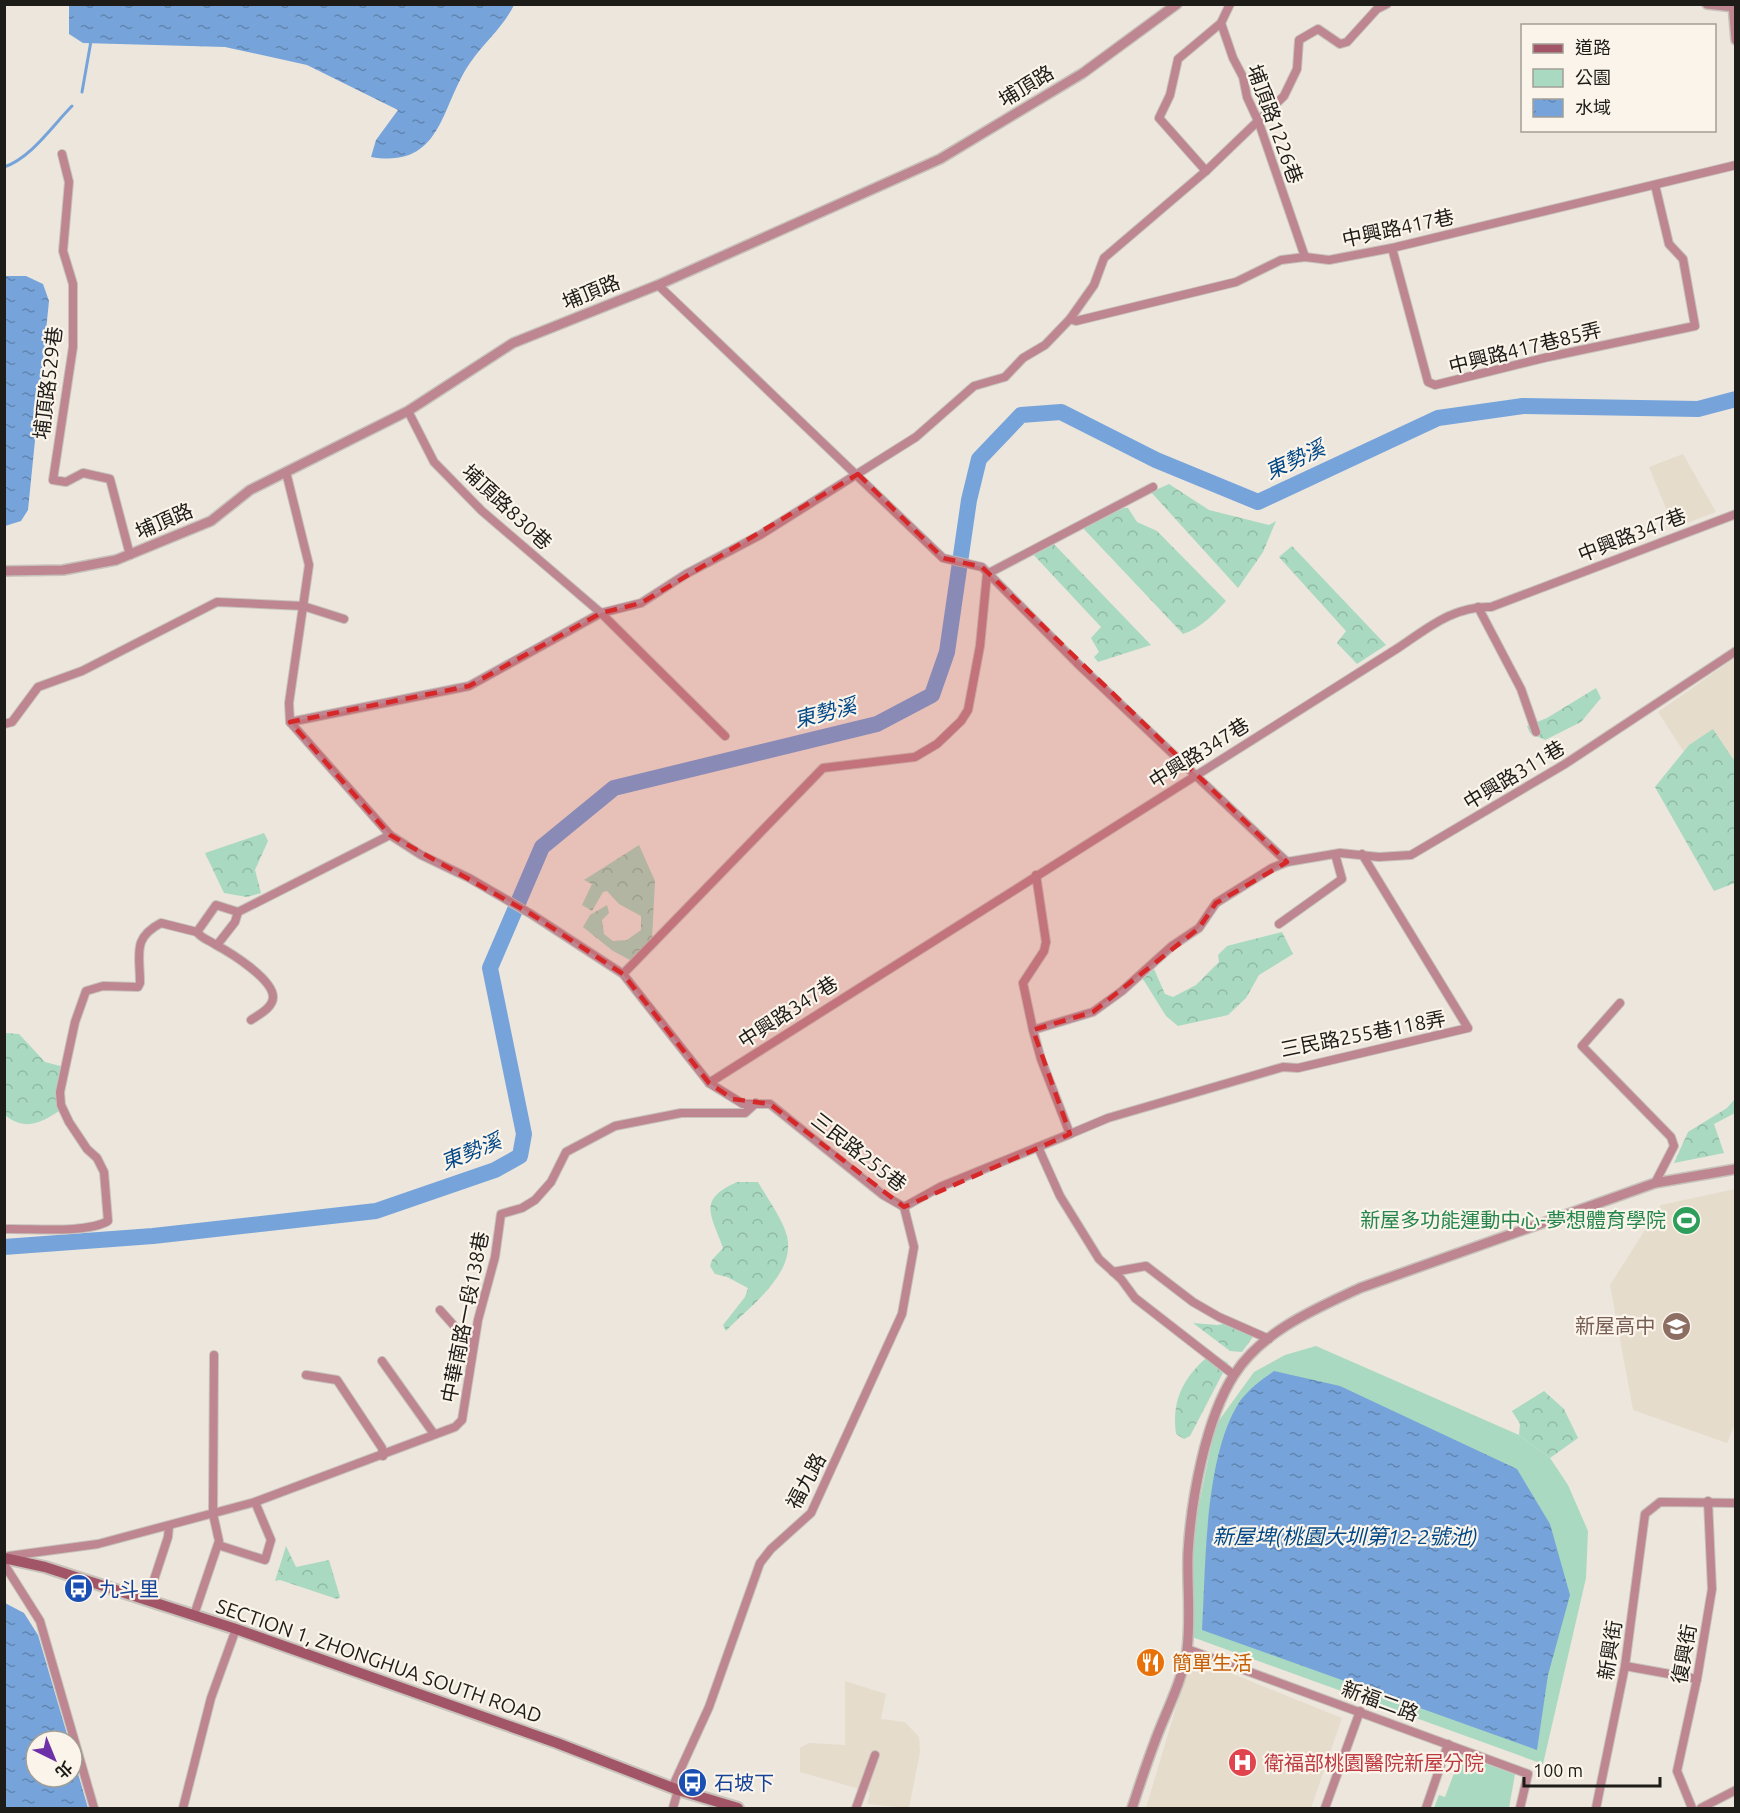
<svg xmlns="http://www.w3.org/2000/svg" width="1740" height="1813" font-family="Ubuntu,'Noto Sans TC',sans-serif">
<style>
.built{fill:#e6dccc}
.forest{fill:url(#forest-crowns)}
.park{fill:#a9d9c1}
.water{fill:url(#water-ripples)}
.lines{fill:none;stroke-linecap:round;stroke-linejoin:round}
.stream{stroke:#76a4da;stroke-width:3}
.river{stroke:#76a4da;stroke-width:16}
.minor-casing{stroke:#c7c2ba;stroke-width:10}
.tertiary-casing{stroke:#c7c2ba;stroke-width:12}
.secondary-casing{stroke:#c7c2ba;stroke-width:14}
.minor{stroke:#bd8691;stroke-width:8}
.tertiary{stroke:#bd8691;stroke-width:9}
.secondary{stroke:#a35568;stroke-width:10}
.marked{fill:#d62828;fill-opacity:0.2;stroke:#d62828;stroke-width:4.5;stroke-dasharray:12 8;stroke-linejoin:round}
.labels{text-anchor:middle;stroke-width:4.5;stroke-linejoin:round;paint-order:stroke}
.street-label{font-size:20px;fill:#1e1c18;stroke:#faf4ea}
.leisure-label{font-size:20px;fill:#27864d;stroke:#faf4ea;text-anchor:end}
.education-label{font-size:20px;fill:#785e54;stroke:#faf4ea;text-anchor:end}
.transit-label{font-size:20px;fill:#164399;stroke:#faf4ea;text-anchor:start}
.food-label{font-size:20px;fill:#c56008;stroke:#faf4ea;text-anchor:start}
.health-label{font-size:20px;fill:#be3a42;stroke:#faf4ea;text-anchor:start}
.water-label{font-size:21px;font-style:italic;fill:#004787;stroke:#faf4ea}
</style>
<defs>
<pattern id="forest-crowns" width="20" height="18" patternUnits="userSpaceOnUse" patternTransform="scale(1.5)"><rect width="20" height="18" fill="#a9d9c1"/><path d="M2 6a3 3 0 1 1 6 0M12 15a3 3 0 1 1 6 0" fill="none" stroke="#91baa5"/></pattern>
<pattern id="water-ripples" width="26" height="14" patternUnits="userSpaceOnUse" patternTransform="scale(1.5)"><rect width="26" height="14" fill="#76a4da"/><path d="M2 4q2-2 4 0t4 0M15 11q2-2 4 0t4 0" fill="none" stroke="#6085b0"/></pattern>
</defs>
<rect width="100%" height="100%" fill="#ece6dd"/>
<g class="built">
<path d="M1683,454l33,58 -42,16 -25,-61z"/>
<path d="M1735,658v100l-2,1 -44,-14 -5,7 -26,-40z"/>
<path d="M1735,1189l1,233 -9,21 -94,-33 -23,-125 51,-80z"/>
<path d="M1191,1657l151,61 -31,90h-165z"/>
<path d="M845,1681l41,13 -5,25 24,3 14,15 1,15 -11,56 -42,-4 3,-12 -70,-20v-24l9,-5 36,2z"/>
</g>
<g class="forest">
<path d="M1169,484l40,26 60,15 7,-4 -13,31 -25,36 -87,-96z"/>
<path d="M1124,508h4l9,14 20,9 69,70c-13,14 -25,27 -43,33l-101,-107z"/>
<path d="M1051,541l100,104 -53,17 -4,-5 5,-5 -8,-14 10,-11 -71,-76z"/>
<path d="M1292,546l94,99 -29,19 -20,-21 9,-12 -67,-74z"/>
<path d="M1596,688l5,10 -20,24 -36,18 -15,-7 -3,-7 20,-8z"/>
<path d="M1713,729l20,30 3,-1 -1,125 -21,8 -59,-104 34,-42z"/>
<path d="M264,833l4,8 -13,29 6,23 -14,4 -23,-4 -19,-40z"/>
<path d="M639,845l16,36 -3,58 -22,21 -17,-9 -30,-24 7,-12 17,-10 2,8 -7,7 2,14 9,7 14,-1 14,-10v-14l-22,-12 -12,-13 -4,1 -11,19 -10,-6 10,-21 -8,-4z"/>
<path d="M1282,932l11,22 -34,21 -13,23 -18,17 -50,11 -12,-10 -23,-37 11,-10 11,25 8,3 23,-12 23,-23 -1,-7 9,-9z"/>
<path d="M5,1033l14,1 26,28 19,5 -2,23 2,18c-21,13 -37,25 -59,7z"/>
<path d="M1735,1099v14l-21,11 10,29 -50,10 14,-31 39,-24z"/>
<path d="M737,1182h21c9,16 24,36 29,54 9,38 -38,71 -61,95l-3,-6 22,-28 3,-9 -21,-11 -12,-3 -5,-8 2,-6 11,-12c-12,-34 -26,-48 14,-66z"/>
<path d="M1236,1322l19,12 -13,18 -12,-1 -37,-28 24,2z"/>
<path d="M1212,1353l16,10 -38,73 -6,3 -8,-5c-5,-36 9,-59 36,-81z"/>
<path d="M1544,1391l20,18 14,29 -28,20 -31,-23 1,-11 -8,-13z"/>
<path d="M286,1546l10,21 33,-7 11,37 -3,2 -57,-19 -5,1z"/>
</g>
<g class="park">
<path d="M1316,1346l203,89 31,23 18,27 20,46 -2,47 -43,186 -351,-127v-99l23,-112 39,-54 31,-17z"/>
<path d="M1461,1755l54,19 -6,34h-75l5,-13 6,2z"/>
</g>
<g class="water">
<path d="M69,5v-1l445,1c-12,24 -29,36 -44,58 -30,43 -27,106 -99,94l5,-17 22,-30 -91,-45 -82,-18 -142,-4 -14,-9z"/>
<path d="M4,276h22l17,8 6,17 -21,209 -7,11 -16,5z"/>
<path d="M1274,1371l66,15 177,83 33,55 20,71 -22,80 -11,75 -335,-120c4,-65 2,-174 38,-229 10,-13 21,-21 34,-30z"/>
<path d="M5,1603l19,10 14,22 31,106h-33v36h36v-24l16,55h-83z"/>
</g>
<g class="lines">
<g class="stream">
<path d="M82,92l9,-51"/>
<path d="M4,167c27,-9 48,-41 68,-61"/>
</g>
<path class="river" d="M4,1247l149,-11 223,-25 119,-41 25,-14 4,-22 -34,-166 52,-121 72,-59 263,-64 55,-29 15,-43 22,-152 10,-41 42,-44 40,-3 95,48 102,42 180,-84 85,-12 175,3 38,-10"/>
<defs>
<g id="minor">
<path d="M1230,4l-9,19 12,35 10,19 4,20 12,26 46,134"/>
<path d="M62,154l7,28 -6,69 10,33v63l-20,133 13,2 17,-9 27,6 20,76"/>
<path d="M1206,171l-47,-53 11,-23 8,-36 43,-36"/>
<path d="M1392,248l36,134 7,3 113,-28 147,-31 -12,-67 -14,-15 -14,-59"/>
<path d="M658,285l285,273 39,9 95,96 210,199"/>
<path d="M1070,319l6,2 160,-39 45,-22 24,-3 24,3 63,-12 344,-83"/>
<path d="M408,411l26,51 48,49 119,102 124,123"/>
<path d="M286,472l23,93 -20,138 1,19 100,113 31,20 48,23 62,36 92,60 86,109 34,21h27l113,91 21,12 36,-20 98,-40 22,49 39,63 22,20 14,19 99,77"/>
<path d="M1478,607l43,82 15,43"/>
<path d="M290,722l179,-36 132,-73 40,-10 45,-29 74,-39 156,-98 58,-51 31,-9 18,-19 22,-13 25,-26 24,-34 10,-27 102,-87 78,-75 13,-27 2,-29 19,-11 22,15 7,-2 30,-33 10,-5"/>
<path d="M4,724l8,-2 26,-35 44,-16 135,-69 86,4 41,13"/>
<path d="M1279,924l63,-45 -7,-25"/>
<path d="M197,932c5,7 12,8 19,13 15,8 57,34 57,52 0,11 -15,18 -22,23"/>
<path d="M197,932l19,-27 22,7"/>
<path d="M217,945l18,-23 3,-10 152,-77"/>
<path d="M623,974l200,-206 92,-11 22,-13 24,-23 7,-11 12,-64 7,-72 166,-87"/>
<path d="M1620,1003l-38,43 89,91 3,9 -19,37"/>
<path d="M1033,1030l-10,-47 21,-32 2,-9 -10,-67"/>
<path d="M709,1083l689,-435c30,-20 55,-42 93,-41l245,-93"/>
<path d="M1070,1134l38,-16 175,-51 15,1 170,-40 -106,-174"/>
<path d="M1038,1147l32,-13 -29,-75 -8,-29 60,-18 29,-21 50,-45 27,-18 17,-25 56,-35 15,-6 53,-9 39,4 32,-2 154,-91 171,-113"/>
<path d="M4,1229c27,-1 82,5 104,-8l-4,-49 -7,-14 -10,-9 -18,-27 -8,-17 -1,-13 15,-70 11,-31 17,-5 35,1 2,-4c0,-29 -8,-45 21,-60l36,9"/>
<path d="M1113,1272l33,-6 47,36 26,15 50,22"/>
<path d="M440,1310l33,37"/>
<path d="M382,1361l52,73"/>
<path d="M306,1375l31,5 45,68 1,8"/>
<path d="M218,1545l47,15 6,-20 -16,-38"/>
<path d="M9,1556l89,-12 157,-42 200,-75 7,-7 16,-100 17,-63 6,-43 21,-6 13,-8 16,-18 15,-30 49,-26 66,-13h64l11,-10"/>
<path d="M4,1564l36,57 54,187"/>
<path d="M147,1601l21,-64 1,-11"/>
<path d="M194,1615l25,-74 -6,-27 1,-159"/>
<path d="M1187,1649l341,125 -8,34"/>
<path d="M1625,1666l72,13"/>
<path d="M672,1788l37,-81 51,-144 11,-14 40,-36 91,-199 12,-67 -10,-40"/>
<path d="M183,1808l28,-110 25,-69"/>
<path d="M673,1808l5,-18"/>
<path d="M856,1808l19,-53"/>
<path d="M1325,1808l35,-97"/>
<path d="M1426,1808l22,-64"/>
<path d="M1596,1808l29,-142 20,-152 15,-12 76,1"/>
<path d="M1692,1808l-15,-37 20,-92 15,-90 -4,-88"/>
<path d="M1701,1808l35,-18"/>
</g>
<g id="tertiary">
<path d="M1707,4l27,3"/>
<path d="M1733,4l3,36"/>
<path d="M4,571l59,-1 53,-10 95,-39 39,-31 158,-79 105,-68 145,-58 282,-126 143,-86 94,-69"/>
<path d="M1132,1808c7,-21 14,-43 22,-64 11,-31 28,-61 33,-94 4,-32 0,-64 1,-96 3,-53 17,-134 46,-179 28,-44 81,-66 126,-87l295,-105 81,-14"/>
</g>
<path id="secondary" d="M4,1558l41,9 191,62 321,114 121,47 60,18"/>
</defs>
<use href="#minor" class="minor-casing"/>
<use href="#tertiary" class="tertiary-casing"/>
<use href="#secondary" class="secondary-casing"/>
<use href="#minor" class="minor"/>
<use href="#tertiary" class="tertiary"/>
<use href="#secondary" class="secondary"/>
</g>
<path class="marked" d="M858,474l85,84 39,9 305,295 -71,41 -17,25 -106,84 -60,18 37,104 -166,73 -134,-103 -37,-5 -24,-16 -86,-109 -92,-60 -141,-79 -100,-113 179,-36 132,-73 40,-10z"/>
<defs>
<symbol id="stadium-disc" viewBox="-11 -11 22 22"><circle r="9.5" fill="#2e9e5b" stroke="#faf4ea"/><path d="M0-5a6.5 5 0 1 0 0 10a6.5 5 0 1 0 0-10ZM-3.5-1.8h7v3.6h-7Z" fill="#fff"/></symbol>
<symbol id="school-disc" viewBox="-11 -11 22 22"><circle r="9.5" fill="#8d6e63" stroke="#faf4ea"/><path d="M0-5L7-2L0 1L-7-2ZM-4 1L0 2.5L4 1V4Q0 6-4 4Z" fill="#fff"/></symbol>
<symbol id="bus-disc" viewBox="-11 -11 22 22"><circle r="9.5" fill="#1a4fb4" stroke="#faf4ea"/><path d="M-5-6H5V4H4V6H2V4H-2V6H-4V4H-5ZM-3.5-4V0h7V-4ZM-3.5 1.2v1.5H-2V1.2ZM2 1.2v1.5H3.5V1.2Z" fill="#fff"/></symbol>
<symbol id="restaurant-disc" viewBox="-11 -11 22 22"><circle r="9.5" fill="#e8710a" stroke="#faf4ea"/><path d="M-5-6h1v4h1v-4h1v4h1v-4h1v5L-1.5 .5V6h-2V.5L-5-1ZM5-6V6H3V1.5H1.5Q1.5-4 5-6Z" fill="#fff"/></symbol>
<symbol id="hospital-disc" viewBox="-11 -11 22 22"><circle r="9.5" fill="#e0444e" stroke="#faf4ea"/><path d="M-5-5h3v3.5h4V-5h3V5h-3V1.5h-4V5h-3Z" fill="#fff"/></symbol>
</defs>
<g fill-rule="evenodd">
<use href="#stadium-disc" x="1670" y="1204" width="33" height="33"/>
<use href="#school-disc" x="1660" y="1310" width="33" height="33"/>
<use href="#bus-disc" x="62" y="1572" width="33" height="33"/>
<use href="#restaurant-disc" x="1134" y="1646" width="33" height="33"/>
<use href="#hospital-disc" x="1226" y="1746" width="33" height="33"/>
<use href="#bus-disc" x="676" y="1766" width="33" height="33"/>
</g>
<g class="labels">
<g class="street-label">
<text transform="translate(1026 86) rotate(-31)" y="7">埔頂路</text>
<text transform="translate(1275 124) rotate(70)" y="7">埔頂路1226巷</text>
<text transform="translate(1398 228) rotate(-12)" y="7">中興路417巷</text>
<text transform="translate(591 292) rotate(-22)" y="7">埔頂路</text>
<text transform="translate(1525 348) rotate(-14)" y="7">中興路417巷85弄</text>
<text transform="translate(48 383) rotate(-83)" y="7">埔頂路529巷</text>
<text transform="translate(507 507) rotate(43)" y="7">埔頂路830巷</text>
<text transform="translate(164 521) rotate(-23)" y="7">埔頂路</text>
<text transform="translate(1632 535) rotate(-21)" y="7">中興路347巷</text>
<text transform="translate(1199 753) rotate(-32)" y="7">中興路347巷</text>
<text transform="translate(1514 775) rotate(-31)" y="7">中興路311巷</text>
<text transform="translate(788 1012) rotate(-33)" y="7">中興路347巷</text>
<text transform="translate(1363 1034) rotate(-11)" y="7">三民路255巷118弄</text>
<text transform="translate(859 1152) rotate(38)" y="7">三民路255巷</text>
<text transform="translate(465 1317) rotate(-79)" y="7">中華南路一段138巷</text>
<text transform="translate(806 1481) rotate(-62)" y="7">福九路</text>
<text transform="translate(1610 1650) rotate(-81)" y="7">新興街</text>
<text transform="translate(1684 1654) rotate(-80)" y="7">復興街</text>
<text transform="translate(379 1661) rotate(19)" y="7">SECTION 1, ZHONGHUA SOUTH ROAD</text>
<text transform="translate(1380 1701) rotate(20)" y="7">新福二路</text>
</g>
<g class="leisure-label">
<text x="1666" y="1227">新屋多功能運動中心-夢想體育學院</text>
</g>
<g class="education-label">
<text x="1655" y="1333">新屋高中</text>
</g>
<g class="transit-label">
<text x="99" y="1596">九斗里</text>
<text x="714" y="1790">石坡下</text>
</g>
<g class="food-label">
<text x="1172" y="1670">簡單生活</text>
</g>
<g class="health-label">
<text x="1264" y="1770">衛福部桃園醫院新屋分院</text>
</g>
<g class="water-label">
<text transform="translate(1295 460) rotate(-25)" y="7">東勢溪</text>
<text transform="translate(825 713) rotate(-14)" y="7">東勢溪</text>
<text transform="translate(471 1152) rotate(-22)" y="7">東勢溪</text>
<text x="1345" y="1544">新屋埤(桃園大圳第12-2號池)</text>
</g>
</g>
<rect width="1740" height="1813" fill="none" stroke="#1e1c18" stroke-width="12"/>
<rect x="1521" y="24" width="195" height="108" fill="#faf4ea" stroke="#a29e96" stroke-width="1.5"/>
<rect x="1533" y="44" width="30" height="9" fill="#a35568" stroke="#a29e96" stroke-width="1.5"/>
<text x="1575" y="54" font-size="18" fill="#1e1c18">道路</text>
<rect x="1533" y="69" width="30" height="18" fill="#a9d9c1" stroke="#a29e96" stroke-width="1.5"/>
<text x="1575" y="84" font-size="18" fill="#1e1c18">公園</text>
<rect x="1533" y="99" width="30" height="18" fill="url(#water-ripples)" stroke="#a29e96" stroke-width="1.5"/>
<text x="1575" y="114" font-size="18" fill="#1e1c18">水域</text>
<g transform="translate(54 1759) rotate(137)"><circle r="28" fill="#faf4ea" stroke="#a29e96" stroke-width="1.5"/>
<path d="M0-4.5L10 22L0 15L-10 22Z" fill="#6d30a6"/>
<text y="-9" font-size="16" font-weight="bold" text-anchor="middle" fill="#1e1c18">北</text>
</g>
<path d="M1524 1777v9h136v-9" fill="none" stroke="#1e1c18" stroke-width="3"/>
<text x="1533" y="1777" font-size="18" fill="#1e1c18" stroke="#faf4ea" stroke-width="4.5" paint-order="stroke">100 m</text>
</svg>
